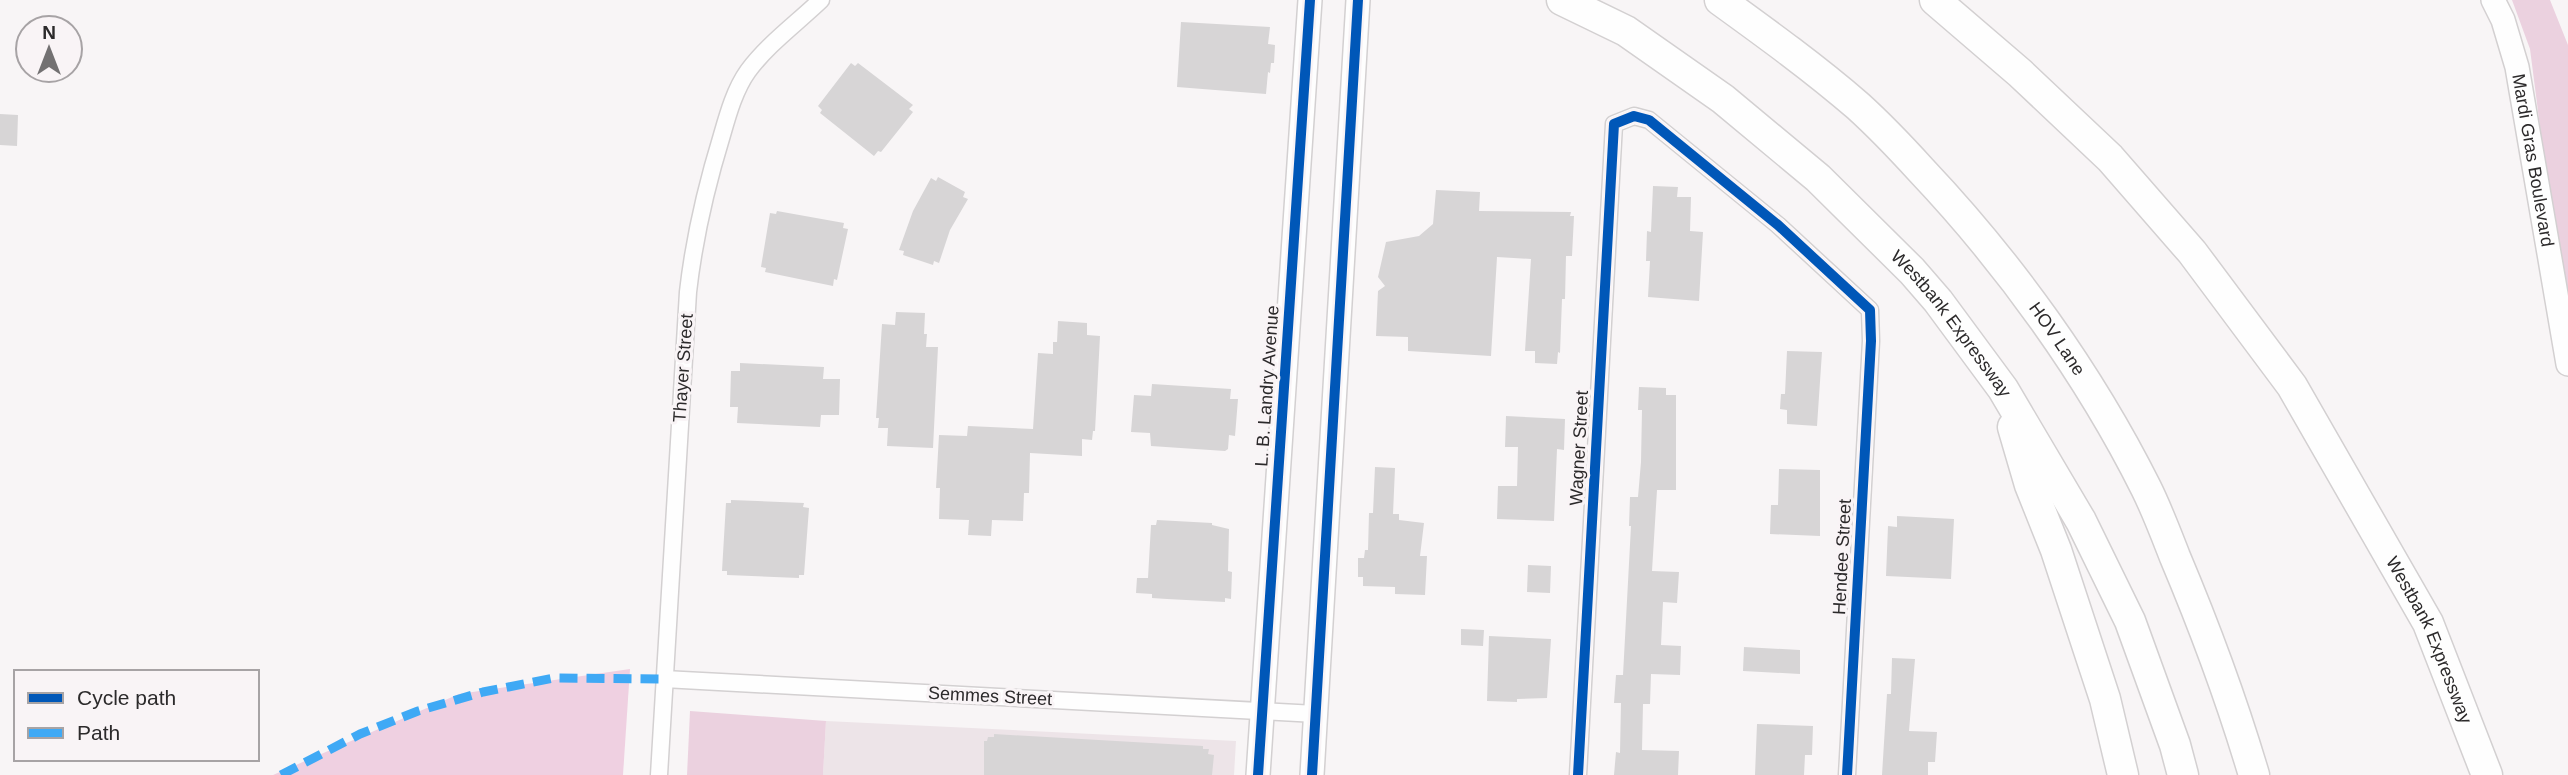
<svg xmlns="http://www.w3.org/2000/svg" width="2568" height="775" font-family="Arial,sans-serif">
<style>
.built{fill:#ede4e8}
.green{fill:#ebd1df}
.forest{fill:#efd0e1}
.building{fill:#d7d5d6}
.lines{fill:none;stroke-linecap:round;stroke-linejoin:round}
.street-casing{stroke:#d3d0d1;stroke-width:19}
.secondary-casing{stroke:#d3d0d1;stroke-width:26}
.highway-casing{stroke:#d3d0d1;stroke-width:33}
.street{stroke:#fefefe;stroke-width:16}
.secondary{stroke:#fefefe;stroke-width:23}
.highway{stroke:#fefefe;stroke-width:30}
.quiet{stroke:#3fa9f5;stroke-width:9;stroke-dasharray:18 9;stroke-linecap:butt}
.cycleway-casing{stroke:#f9f4f6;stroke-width:15}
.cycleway{stroke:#0057b8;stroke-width:10}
.labels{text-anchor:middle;stroke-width:6;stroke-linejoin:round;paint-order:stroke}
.street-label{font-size:18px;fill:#2c2a2b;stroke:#f9f4f6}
</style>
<rect width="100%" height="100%" fill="#f8f5f6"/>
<path class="built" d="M826,721l410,20 -2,34h-411z"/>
<g class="green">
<path d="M2512,0h38l18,45v251l-26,-154 -12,-93z"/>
<path d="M690,711l136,10 -3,54h-136z"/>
</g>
<path class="forest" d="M630,669l-7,106h-350l186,-81z"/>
<g class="building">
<path d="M1181,22l89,5 -2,17 7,1 -1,18h-3l-1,10 -2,-1 -2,22 -89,-7z"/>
<path d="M851,63l4,3 3,-3 55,42 -4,4 4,3 -32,40 -3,-1 -4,5 -54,-43 2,-3 -4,-4z"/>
<path d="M0,114l18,1 -1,31 -17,-1z"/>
<path d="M938,177l27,15 -2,5 5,2 -18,31 -11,33 -5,-2 -1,4 -30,-10 1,-4 -5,-1 14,-39 18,-33 5,3z"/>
<path d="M1653,186l25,1 -1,10h14l-1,34 13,1 -4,69 -51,-4 2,-36h-4l1,-30 4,1z"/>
<path d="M1436,190l44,2 -1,19 92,1 -1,4h4l-2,40h-6l-1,43h-3l-2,54 -2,-1 -1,12 -22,-1v-12h-10l6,-92 -34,-2 -6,99 -83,-5v-14l-32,-1 2,-45 7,-5 -7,-9 8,-35 33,-6 14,-12z"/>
<path d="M777,211l67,12 -1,5 5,1 -11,51 -3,-1 -1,7 -68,-14 1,-4 -5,-1 9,-54 6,1z"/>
<path d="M896,312l29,1 -1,21h3l-1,13h12l-5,101 -46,-2 1,-18h-10l1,-10h-3l6,-94 13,1z"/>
<path d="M1058,321l29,2v12l13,1 -5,95h-2l-1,9 -10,-1v17l-52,-3 -1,40h-5l-1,28 -31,-1 -1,16 -23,-1 1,-15 -30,-1 1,-31h-4l3,-53 28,1 1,-10 65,3 5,-76 15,1v-12h4z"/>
<path d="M1787,351l35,1 -5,74 -30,-2v-14l-7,-1 1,-15h4z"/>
<path d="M740,363l84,4 -1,12h17l-1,36h-18l-1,12 -83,-4 1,-16h-8l1,-36h9z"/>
<path d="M1152,384l79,5 -1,10h8l-3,37 -6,-1 -1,14 -3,2 -74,-5 -1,-13 -19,-1 3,-37 17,1z"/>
<path d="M1639,387l27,1v7h10v95h-19l-5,81 27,1 -2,31 -14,-1 -2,43 20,1 -1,29 -29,-1 -1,30h-7l-1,46 37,1 -1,24h-64l2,-23 4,1 1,-50h-7l2,-28h7l8,-149h-2l1,-29h8l3,-35 1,-52h-4z"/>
<path d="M1506,416l59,3 -1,31 -7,-1 -3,72 -57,-2 1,-33h19l1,-39h-13z"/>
<path d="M1375,467l20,1 -2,46h6v6l25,3 -4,33h7l-2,39 -30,-1v-7l-32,-1v-9h-5v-19h6l1,-8h3l1,-37h4z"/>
<path d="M1779,469l41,1v66l-50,-2 1,-29h7z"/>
<path d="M731,500l73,3 -1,4 6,1 -5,67h-5v3l-72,-3v-4h-5l4,-68h5z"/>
<path d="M1897,516l57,3 -3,60 -65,-3 2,-50 9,1z"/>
<path d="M1157,520l55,3v2l17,4 -1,42 4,1 -1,27 -6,-1v4l-58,-3 -15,-1v-4l-16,-1 1,-15h11l3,-53h5z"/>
<path d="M1528,565l23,1 -1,27 -23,-1z"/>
<path d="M1461,629l23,1 -1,16 -22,-1z"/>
<path d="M1489,636l62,3 -4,59 -30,1v3l-30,-1z"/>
<path d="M1744,647l56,3v24l-57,-3z"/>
<path d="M1892,658l23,1 -6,72 28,1 -2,30h-7v13h-46l5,-81h4z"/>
<path d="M1757,724l56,2 -1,29h-7l-1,20h-49z"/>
<path d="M994,734l209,12v3h6l-1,5 6,1 -2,20h-228v-34h3l1,-4h6z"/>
</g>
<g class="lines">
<defs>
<g id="street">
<path d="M664,679l652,35"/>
<path d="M659,775l29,-483c6,-53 18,-105 34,-157 6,-21 13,-46 26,-64 20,-27 49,-48 73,-71"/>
<path d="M1578,775l36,-651 20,-8 15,4 129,105 92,85 1,31 -24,434"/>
</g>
<g id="secondary">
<path id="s1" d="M2493,0l10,20 14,47 51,297"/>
<path d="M1258,775l52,-775"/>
<path d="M1312,775l46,-775"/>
</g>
<g id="highway">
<path id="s2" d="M1562,0l64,31 97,68 95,79 94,93 26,30 65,88 78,132 49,100 45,124 8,30"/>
<path id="s3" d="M1720,0c47,34 94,68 138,106 22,20 43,42 63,64 88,93 168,204 225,318 11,22 20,46 29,69 30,71 57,144 79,218"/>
<path id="s4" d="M1935,0l85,73 90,85 82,94 100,134 136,237 59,152"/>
<path d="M2013,427l17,58 26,65 49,149 18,76"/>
</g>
</defs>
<use href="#street" class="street-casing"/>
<use href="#secondary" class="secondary-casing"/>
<use href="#highway" class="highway-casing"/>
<use href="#street" class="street"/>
<use href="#secondary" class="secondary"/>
<use href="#highway" class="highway"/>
<path class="quiet" d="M281,775l79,-41 58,-23 65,-19 71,-14 110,1"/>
<defs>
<g id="cycleway">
<path d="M1258,775l52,-775"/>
<path d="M1312,775l46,-775"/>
<path d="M1578,775l36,-651 20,-8 15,4 129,105 92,85 1,31 -24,434"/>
</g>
</defs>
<use href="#cycleway" class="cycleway-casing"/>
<use href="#cycleway" class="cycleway"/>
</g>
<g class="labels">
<g class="street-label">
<text dy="6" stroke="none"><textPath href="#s1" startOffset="166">Mardi Gras Boulevard</textPath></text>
<text dy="6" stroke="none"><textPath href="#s2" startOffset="511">Westbank Expressway</textPath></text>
<text dy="6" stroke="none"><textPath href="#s3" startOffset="481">HOV Lane</textPath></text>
<text transform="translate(683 368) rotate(-86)" y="6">Thayer Street</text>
<text transform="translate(1267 386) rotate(-86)" y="6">L. B. Landry Avenue</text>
<text transform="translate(1579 448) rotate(-87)" y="6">Wagner Street</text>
<text transform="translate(1842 557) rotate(-87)" y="6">Hendee Street</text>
<text dy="6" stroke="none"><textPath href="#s4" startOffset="817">Westbank Expressway</textPath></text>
<text transform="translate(990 696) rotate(3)" y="6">Semmes Street</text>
</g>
</g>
<rect x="14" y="670" width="245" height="91" fill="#f9f4f6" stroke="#a7a3a5" stroke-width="2"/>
<rect x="28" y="693" width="35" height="10" fill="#0057b8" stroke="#a7a3a5" stroke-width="2"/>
<text x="77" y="705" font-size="21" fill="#2c2a2b">Cycle path</text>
<rect x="28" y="728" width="35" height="10" fill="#3fa9f5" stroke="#a7a3a5" stroke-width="2"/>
<text x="77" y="740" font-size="21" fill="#2c2a2b">Path</text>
<g transform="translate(49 49)"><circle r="33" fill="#f9f4f6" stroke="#a7a3a5" stroke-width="2"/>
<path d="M0-5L12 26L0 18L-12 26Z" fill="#737172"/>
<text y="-10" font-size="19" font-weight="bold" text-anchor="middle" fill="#2c2a2b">N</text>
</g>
</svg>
